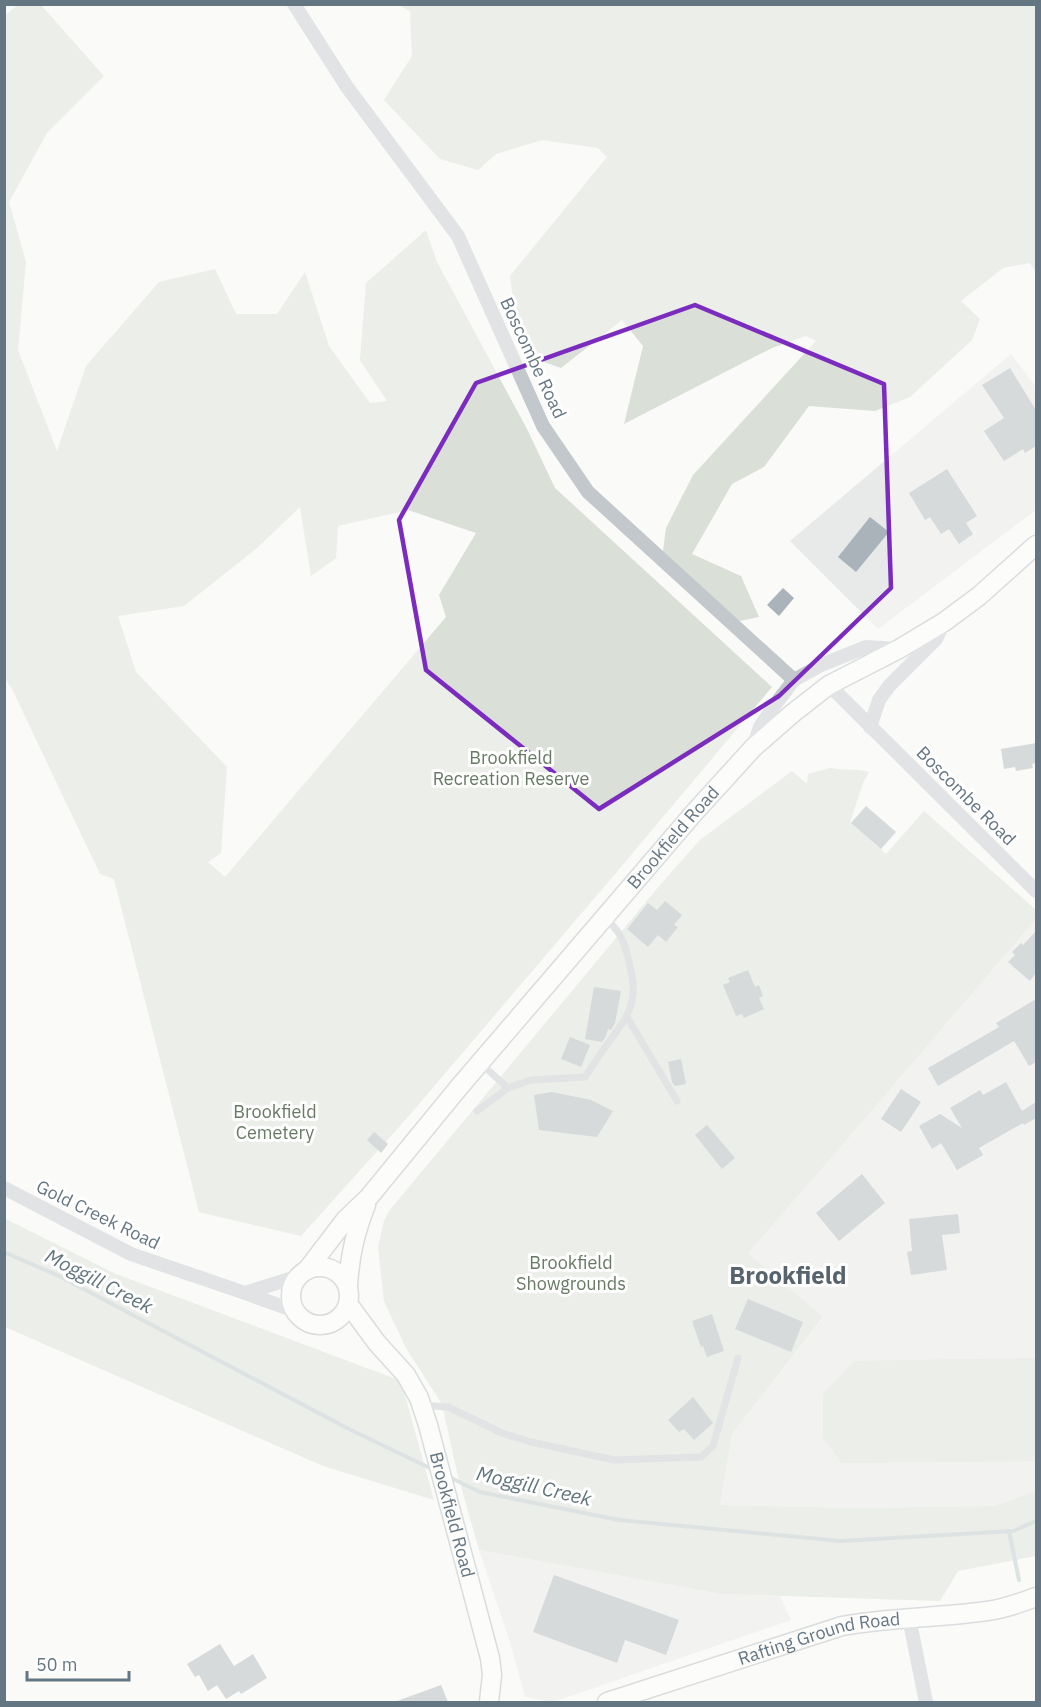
<svg xmlns="http://www.w3.org/2000/svg" width="1041" height="1707" font-family="'IBM Plex Sans',sans-serif">
<style>
.built{fill:#e8e9e9}
.green{fill:#dadfd7;fill-rule:evenodd}
.lines{fill:none;stroke-linecap:round;stroke-linejoin:round}
.stream{stroke:#bbc7cb;stroke-width:4}
.building{fill:#aab3b9}
.secondary-casing{stroke:#b3babf;stroke-width:21}
.lane{stroke:#c3c8cc;stroke-width:7}
.street{stroke:#c3c8cc;stroke-width:14}
.secondary{stroke:#fff;stroke-width:18}
.marked{fill:none;stroke:#7b2cbf;stroke-width:4.5;stroke-linejoin:round}
.labels{text-anchor:middle;stroke-width:6;stroke-linejoin:round;paint-order:stroke}
.street-label{font-size:18px;fill:#657683;stroke:#fff}
.park-label{font-size:18px;fill:#687a64;stroke:#fff}
.water-label{font-size:20px;font-style:italic;fill:#60757c;stroke:#fff}
.district-label{font-size:24px;font-weight:bold;fill:#57646e;stroke:#fff}
</style>
<rect width="100%" height="100%" fill="#fafaf8"/>
<g class="built">
<path d="M1011,354l25,33v123l-158,119 -88,-88z"/>
<path d="M1036,919v572l-42,15 -139,2 -135,-3 12,-71 91,-116 -75,-65 103,-118z"/>
<path d="M479,1550l242,44 59,2 11,24 -238,82 -28,-5 -15,-55z"/>
</g>
<g class="green">
<path d="M18,5h23l63,71 -57,57 -38,69 17,60 -8,88 39,101 29,-85 73,-84 56,-13 21,45h41l28,-42 24,74 41,57 17,-2 -27,-41 6,-77 60,-53 11,32 90,167 28,59 217,199 -151,180 -214,251 -106,118 -102,-24 -85,-333 -14,-5 -87,-183 -8,-13 -1,-662zM300,507l11,69 25,-18 2,-32 70,-16 68,23 -37,62 7,22 -221,260 -17,-15 13,-9 6,-86 -91,-95 -18,-56 66,-10 73,-58z"/>
<path d="M399,5h637v268l-6,-10 -27,5 -42,33 19,18 -8,21 -62,57 -35,14 -66,-5 -45,61 -32,17 -40,70 49,22 18,41 -19,4 -67,-49 -10,-21 3,-23 27,-53 123,-134 -10,-5 -34,12 -148,76 19,-78 -21,-26 -61,48 -20,-7 -25,-40 -6,-45 97,-119 -9,-9 -56,-8 -46,14 -18,16 -38,-11 -56,-59 28,-44 -2,-45z"/>
<path d="M830,768c13,3 26,0 39,4l-6,11 -13,39 36,32 38,-43 112,99v9l-185,216 -103,118 75,64 -91,117 -12,71 134,3 140,-2 42,-15v65l-78,15 -18,30 -219,-7 -242,-44 -22,-78 -15,-68 -36,-56 -22,-47 -6,-54 6,-26 5,-10 271,-326 40,-45 92,-69 15,13 1,-10z"/>
<path d="M4,1218l112,56 285,107 33,119 -111,-34 -318,-139z"/>
<path d="M1036,1358v103l-194,2 -19,-25v-44l31,-33z"/>
</g>
<g class="lines">
<g class="stream">
<path d="M4,1252l55,24 290,153 85,41"/>
<path d="M449,1477l31,15 139,28 222,21 172,-10 23,-10"/>
<path d="M1009,1531l10,49"/>
</g>
</g>
<g class="building">
<path d="M1010,368l26,42v36l-11,7 -2,-4 -19,12 -20,-30 20,-13 -22,-33z"/>
<path d="M947,469l30,47 -11,7 7,11 -14,10 -10,-15 -8,5 -11,-17 -5,3 -16,-27z"/>
<path d="M870,517l19,15 -33,40 -18,-15z"/>
<path d="M783,588l11,10 -15,18 -12,-11z"/>
<path d="M1036,743v20l-4,1 1,4 -17,3 -1,-4 -11,2 -3,-20z"/>
<path d="M866,806l30,26 -15,17 -30,-26z"/>
<path d="M665,901l17,14 -8,10 4,2 -12,15 -8,-7 -10,12 -21,-18 21,-26 9,7z"/>
<path d="M1036,931v42l-6,8 -22,-19 7,-7 -3,-3 9,-9 2,2z"/>
<path d="M748,970l7,17 4,-2 4,11 -4,2 5,11 -20,9 -2,-4 -6,2 -13,-31 7,-3 -2,-4z"/>
<path d="M594,987l27,4 -6,32 -4,7 -3,-1 -2,7 -4,6 -17,-3z"/>
<path d="M1036,999v63l-7,4 -15,-25 -76,45 -10,-18 71,-41 -3,-4z"/>
<path d="M570,1037l20,8 -9,22 -20,-8z"/>
<path d="M681,1059l5,25 -11,2 -3,-4 -4,-20z"/>
<path d="M1006,1082l16,29 14,-9v16l-12,7 -1,-2 -44,25 4,7 -26,15 -16,-27 -9,6 -13,-23 21,-12 22,14 -12,-20 30,-18 3,5z"/>
<path d="M901,1089l20,13 -20,30 -20,-13z"/>
<path d="M552,1092l39,8 22,11 -16,26 -58,-7 -5,-35z"/>
<path d="M707,1125l28,33 -13,11 -27,-34z"/>
<path d="M374,1132l14,12 -7,9 -14,-13z"/>
<path d="M862,1174l23,29 -46,38 -23,-28z"/>
<path d="M958,1214l2,19 -18,2 5,35 -36,5 -4,-23 5,-1 -3,-32z"/>
<path d="M748,1299l55,23 -12,30 -56,-23z"/>
<path d="M712,1314l12,37 -17,6 -4,-11 -2,1 -9,-26z"/>
<path d="M693,1397l20,26 -19,17 -10,-11 -5,3 -11,-12z"/>
<path d="M554,1575l125,45 -13,35 -41,-15 -8,23 -84,-31z"/>
<path d="M220,1644l14,22 19,-12 14,24 -26,16 -2,-3 -13,8 -9,-14 -9,6 -9,-16 -4,2 -8,-13z"/>
<path d="M441,1685l7,17h-51v-1z"/>
</g>
<g class="lines">
<defs>
<g id="secondary">
<circle cx="320" cy="1296" r="29"/>
<path id="s1" d="M307,1270l39,-51 23,-22 91,-111 233,-272 60,-66 40,-35 36,-28 70,-36 45,-27 35,-26 57,-51"/>
<path d="M348,1285c2,-30 7,-52 18,-80"/>
<path id="s2" d="M349,1305l28,38 29,32 13,23 9,27 62,233 2,17 -3,27"/>
<path id="s3" d="M607,1702l235,-76c48,-9 97,-8 145,-15 17,-2 33,-8 49,-14"/>
</g>
</defs>
<use href="#secondary" class="secondary-casing"/>
<g class="lane">
<path d="M627,1017l50,84"/>
<path d="M480,1063l28,25 23,-8 54,-3c9,-13 17,-26 26,-38 13,-17 24,-32 22,-55 0,-7 -3,-15 -4,-23 -5,-20 -8,-29 -24,-43"/>
<path d="M477,1111l31,-23"/>
<path d="M425,1408l8,-2 15,1 54,26 29,9 83,18 87,-3 12,-11 25,-88"/>
</g>
<g class="street">
<path d="M294,4l53,83 111,149 85,190 45,66 206,188"/>
<path d="M829,685l207,206"/>
<path d="M870,727l9,-27 10,-14 47,-47 8,-17"/>
<path d="M753,748l7,-21 14,-21 20,-26 27,-15 45,-18 33,2"/>
<path d="M4,1188l127,66 114,39 50,18"/>
<path d="M245,1293l54,-17"/>
<path d="M909,1618l17,84"/>
</g>
<use href="#secondary" class="secondary"/>
</g>
<path d="M0 0H1041V1707H0ZM695,305l189,79 7,204 -112,108 -180,113 -173,-139 -27,-150 77,-137z" fill="#fafaf8" fill-opacity=".55" fill-rule="evenodd"/>
<path class="marked" d="M695,305l189,79 7,204 -112,108 -180,113 -173,-139 -27,-150 77,-137z"/>
<g class="labels">
<g class="street-label">
<text transform="translate(533 358) rotate(65)" y="6">Boscombe Road</text>
<text transform="translate(966 796) rotate(45)" y="6">Boscombe Road</text>
<text dy="6" stroke="none"><textPath href="#s1" startOffset="567">Brookfield Road</textPath></text>
<text transform="translate(98 1215) rotate(26)" y="6">Gold Creek Road</text>
<text dy="6" stroke="none"><textPath href="#s2" startOffset="238">Brookfield Road</textPath></text>
<text dy="6" stroke="none"><textPath href="#s3" startOffset="222">Rafting Ground Road</textPath></text>
</g>
<g class="park-label">
<text x="511" y="764">Brookfield<tspan x="511" dy="21">Recreation Reserve</tspan></text>
<text x="275" y="1118">Brookfield<tspan x="275" dy="21">Cemetery</tspan></text>
<text x="571" y="1269">Brookfield<tspan x="571" dy="21">Showgrounds</tspan></text>
</g>
<g class="water-label">
<text transform="translate(99 1281) rotate(27)" y="7">Moggill Creek</text>
<text transform="translate(534 1486) rotate(13)" y="7">Moggill Creek</text>
</g>
<g class="district-label">
<text x="788" y="1284">Brookfield</text>
</g>
</g>
<rect width="1041" height="1707" fill="none" stroke="#657683" stroke-width="12"/>
<path d="M27 1671v9h102v-9" fill="none" stroke="#657683" stroke-width="3"/>
<text x="36" y="1671" font-size="18" fill="#657683" stroke="#ffffff" stroke-width="4.5" paint-order="stroke">50 m</text>
</svg>
